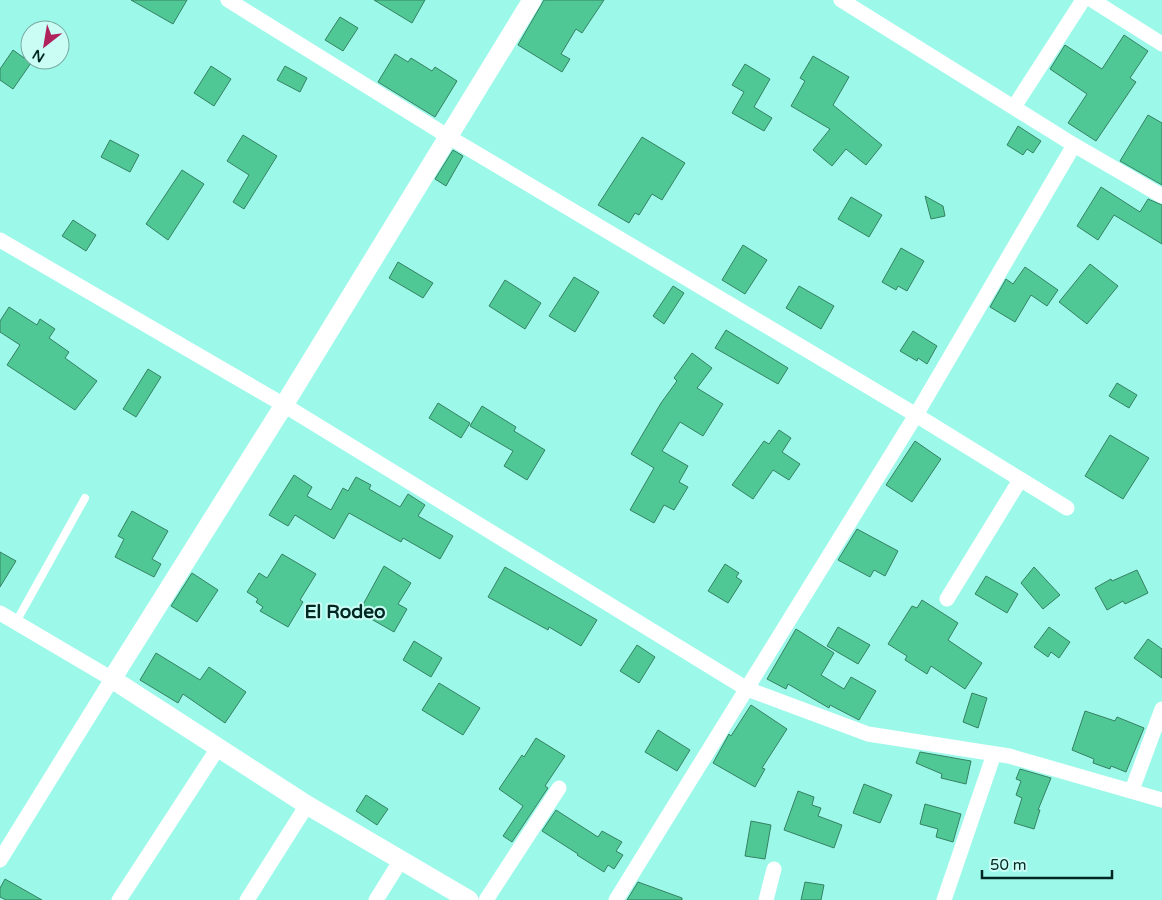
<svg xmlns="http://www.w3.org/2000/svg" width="1162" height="900" font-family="'Varela Round',sans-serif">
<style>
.building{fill:#4fc896;stroke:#368162}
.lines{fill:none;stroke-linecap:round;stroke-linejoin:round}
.service{stroke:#fff;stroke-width:8}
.minor{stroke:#fff;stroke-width:15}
.tertiary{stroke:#fff;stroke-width:19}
.labels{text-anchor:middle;stroke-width:4;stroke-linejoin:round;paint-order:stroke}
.district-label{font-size:19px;font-weight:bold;fill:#002823;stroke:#cafef5}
</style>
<rect width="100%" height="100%" fill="#9cf9ea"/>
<g class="building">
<path d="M131,0h56l-14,24z"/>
<path d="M374,0h51l-13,23z"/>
<path d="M544,0h60l-22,33 -6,-4 -15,25 9,5 -8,13 -44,-27z"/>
<path d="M340,17l18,11 -15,23 -18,-11z"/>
<path d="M1124,35l24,16 -18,27 6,4 -40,59 -28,-18 19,-29 -37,-25 15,-24 37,24z"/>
<path d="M13,50l18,13 -18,26 -13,-9v-11z"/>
<path d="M395,54l13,8 3,-4 21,13 3,-4 22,14 -22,36 -57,-35z"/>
<path d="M813,56l36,21 -16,28 49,40 -16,20 -20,-16 -14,17 -19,-16 17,-21 -39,-23 14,-25 -5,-3z"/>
<path d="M745,64l25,15 -16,28 18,11 -8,13 -32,-18 12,-21 -12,-7z"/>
<path d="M211,66l20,13 -17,27 -20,-13z"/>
<path d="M285,66l22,12 -7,14 -23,-12z"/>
<path d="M1148,115l14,8v62l-42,-24z"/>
<path d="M1018,126l23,15 -8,12 -6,-4 -4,6 -16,-10z"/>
<path d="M243,135l34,21 -33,53 -11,-7 16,-27 -22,-14z"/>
<path d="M642,137l43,26 -23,37 -10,-6 -13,21 -4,-2 -6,10 -31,-18z"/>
<path d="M110,140l29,15 -9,17 -29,-15z"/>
<path d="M453,150l10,6 -17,30 -11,-7z"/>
<path d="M182,170l22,14 -36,56 -22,-16z"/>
<path d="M1101,187l39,25 8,-13 14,6v39l-48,-29 -16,25 -21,-14z"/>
<path d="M925,196l18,10 2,10 -14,3z"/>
<path d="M851,197l31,18 -13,22 -31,-18z"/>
<path d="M73,220l23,15 -10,16 -24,-15z"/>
<path d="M743,245l24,15 -22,34 -23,-14z"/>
<path d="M901,248l23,13 -17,30 -9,-5 -2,4 -14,-8z"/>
<path d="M398,262l35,21 -10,15 -34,-20z"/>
<path d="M1090,264l28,22 -31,38 -28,-22z"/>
<path d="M1025,267l33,23 -11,16 -16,-11 -16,27 -25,-15 16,-28 7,5z"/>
<path d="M574,277l25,15 -24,40 -26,-16z"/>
<path d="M505,280l36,23 -16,26 -36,-23z"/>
<path d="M673,286l11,7 -20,31 -11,-8z"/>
<path d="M799,286l35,20 -13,23 -35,-21z"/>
<path d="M9,307l28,18 3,-6 15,10 -6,9 20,14 -4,6 32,23 -22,29 -68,-45 13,-20 -20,-13v-11z"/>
<path d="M726,330l62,38 -10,16 -63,-36z"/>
<path d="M913,331l24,15 -10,18 -9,-6 -1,3 -17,-10z"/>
<path d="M692,353l20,15 -15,20 26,16 -20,32 -23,-14 -18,29 26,15 -9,16 9,5 -14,23 -10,-5 -10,18 -24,-13 24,-42 -23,-14 30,-51 16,-22 -3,-3z"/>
<path d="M148,369l13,8 -25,40 -13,-8z"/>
<path d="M1117,383l20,12 -8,13 -20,-12z"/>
<path d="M438,403l32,20 -9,15 -32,-20z"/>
<path d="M482,406l34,21 -2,4 31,19 -18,30 -23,-14 9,-15 -43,-25z"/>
<path d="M779,430l12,8 -9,14 18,12 -11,16 -16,-10 -20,29 -21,-14 32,-44 5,3z"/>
<path d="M1110,435l39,23 -26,41 -38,-23z"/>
<path d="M915,441l26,18 -29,43 -26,-17z"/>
<path d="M294,475l18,12 -5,9 24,14 12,-22 5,3 8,-14 15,8 -2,4 31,18 8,-13 17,11 -7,11 35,20 -13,23 -37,-21 -2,4 -52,-29 -15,26 -39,-24 -7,11 -19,-11z"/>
<path d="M132,511l36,20 -16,28 9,5 -7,13 -39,-20 9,-18 -6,-3z"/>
<path d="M857,529l41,22 -13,25 -11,-6 -4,7 -32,-17z"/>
<path d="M0,552l16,9 -16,26z"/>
<path d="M282,554l34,20 -16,26 3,2 -15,25 -28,-16 3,-4 -7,-5 2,-3 -11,-7 12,-19 8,5z"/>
<path d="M725,564l14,9 -3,4 6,4 -14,22 -20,-12z"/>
<path d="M384,566l27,17 -13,21 9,5 -13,23 -35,-20z"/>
<path d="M505,567l92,53 -16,26 -32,-19 -1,3 -60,-33z"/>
<path d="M1034,567l26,28 -17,14 -22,-26z"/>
<path d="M1137,570l11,23 -23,11 -2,-3 -16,9 -12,-22 16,-9 1,2z"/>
<path d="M192,573l26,17 -21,32 -26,-16z"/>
<path d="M986,576l32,18 -11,19 -32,-19z"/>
<path d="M922,600l36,23 -10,17 34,23 -17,26 -34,-23 -4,8 -22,-14 2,-4 -19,-12 24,-38 5,2z"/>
<path d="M838,627l32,18 -12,19 -31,-18z"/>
<path d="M1049,627l21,15 -11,16 -8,-6 -3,5 -14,-10z"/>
<path d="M796,629l38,24 -13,22 23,14 7,-12 25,14 -17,29 -29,-15 -1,3 -41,-24 -2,5 -19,-10z"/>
<path d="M1148,639l14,10v29l-28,-20z"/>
<path d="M414,641l28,17 -11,19 -28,-17z"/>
<path d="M637,645l18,12 -16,26 -19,-12z"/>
<path d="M156,653l44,27 9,-13 37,25 -21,31 -42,-29 -5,9 -38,-23z"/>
<path d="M439,683l41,25 -17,27 -41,-25z"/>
<path d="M972,693l15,5 -9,30 -15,-6z"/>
<path d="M751,705l36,24 -25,39 3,1 -10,18 -42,-24 16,-29 2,2z"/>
<path d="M1085,711l30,10 2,-4 27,11 -18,44 -15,-6 -1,3 -17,-6 1,-4 -22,-9z"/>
<path d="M658,730l32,20 -13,21 -32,-19z"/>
<path d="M536,738l29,18 -20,30 3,2 -36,54 -9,-6 20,-30 -24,-17 23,-34 2,2z"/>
<path d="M920,752l51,9 -5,23 -25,-6 1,-4 -26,-11z"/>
<path d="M1020,769l31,9 -13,32h2l-6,19 -20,-6 8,-25 -6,-3 5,-14 -5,-2z"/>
<path d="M864,784l28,11 -12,28 -27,-10z"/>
<path d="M798,791l16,6 -2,8 9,3 -3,8 24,9 -8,23 -50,-18z"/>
<path d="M366,795l22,14 -11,16 -21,-14z"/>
<path d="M925,804l36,10 -8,28 -17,-5 2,-8 -18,-5z"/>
<path d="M556,810l42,27 4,-6 20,11 -6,9 7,4 -9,14 -6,-4 -4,7 -27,-17 1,-1 -36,-23z"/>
<path d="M751,821l20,4 -6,34 -20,-3z"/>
<path d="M5,879l37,21h-36l-6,-3v-9z"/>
<path d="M638,882l44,16v2h-55z"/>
<path d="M805,882l19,3 -3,15h-20z"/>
</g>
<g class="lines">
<path class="service" d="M16,622l69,-124"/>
<g class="minor">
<path d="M228,0l221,137 467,278 151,93"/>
<path d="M841,0l233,145 88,51"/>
<path d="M1092,0l70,44"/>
<path d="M1014,107l69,-107"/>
<path d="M0,240l284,165 463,284 121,45 141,22 153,44"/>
<path d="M947,599l73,-119"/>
<path d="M0,613l112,66 -112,181"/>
<path d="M1132,790l30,-81"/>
<path d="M119,900l99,-152"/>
<path d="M247,900l60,-95"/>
<path d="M376,900l25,-40"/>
<path d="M486,900l73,-112"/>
<path d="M616,900l300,-485 158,-270"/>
<path d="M766,900l8,-31"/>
<path d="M944,900l50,-146"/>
</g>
<path class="tertiary" d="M469,900l-162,-95 -195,-126 172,-274 248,-405"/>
</g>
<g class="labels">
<g class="district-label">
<text x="345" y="618">El Rodeo</text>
</g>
</g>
<g transform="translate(45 45) rotate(211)"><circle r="24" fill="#cafef5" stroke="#79a8a1"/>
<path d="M0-4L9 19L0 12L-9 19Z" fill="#b0225b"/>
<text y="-8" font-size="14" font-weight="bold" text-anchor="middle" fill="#002823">N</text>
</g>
<path d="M982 870v8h130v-8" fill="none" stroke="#002823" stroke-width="2.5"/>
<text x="990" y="870" font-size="15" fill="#002823" stroke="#cafef5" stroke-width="4" paint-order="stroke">50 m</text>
</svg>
